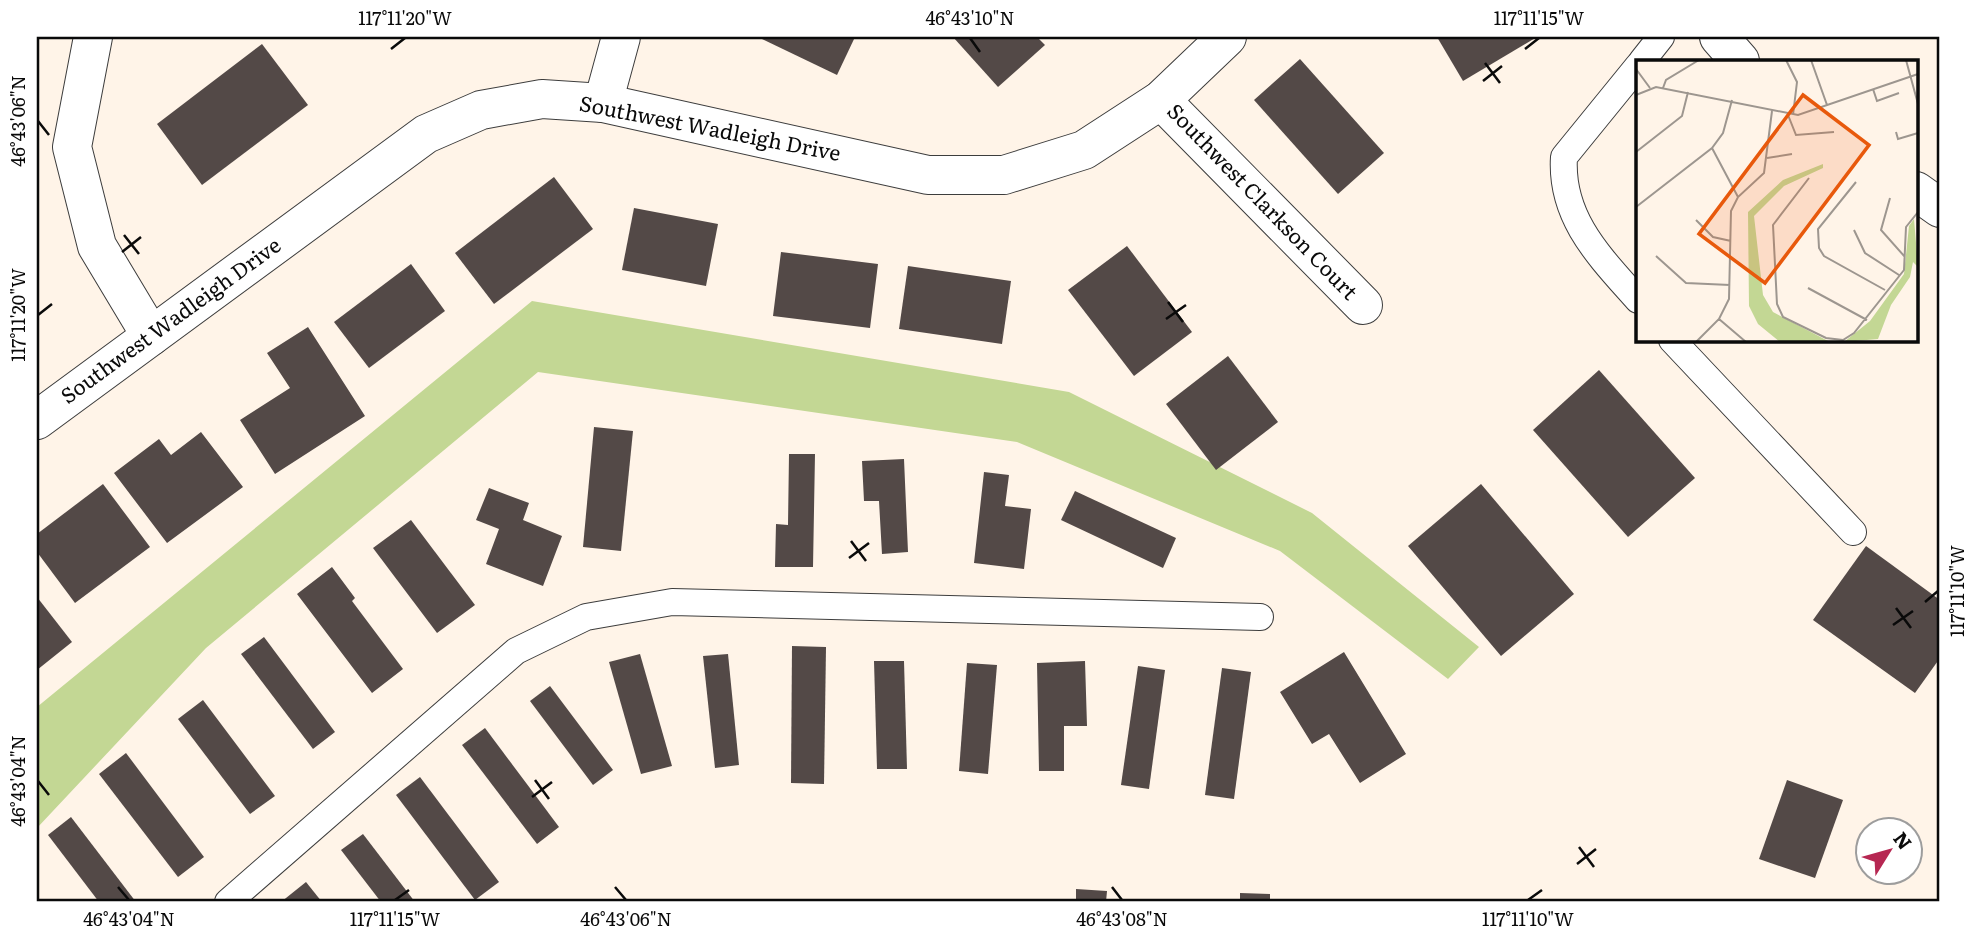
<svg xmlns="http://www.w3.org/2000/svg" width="1977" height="939" font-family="Literata,serif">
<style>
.forest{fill:#c3d794}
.building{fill:#534947}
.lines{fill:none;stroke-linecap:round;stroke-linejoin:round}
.service-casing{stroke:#3d3d3d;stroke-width:28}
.minor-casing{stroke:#3d3d3d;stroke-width:40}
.tertiary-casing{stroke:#3d3d3d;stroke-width:40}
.service{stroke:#fff;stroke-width:26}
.minor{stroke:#fff;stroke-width:38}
.tertiary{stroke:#fff;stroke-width:38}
.ticks{fill:none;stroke:#0a0a0a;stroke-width:2.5}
.labels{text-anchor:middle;stroke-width:7;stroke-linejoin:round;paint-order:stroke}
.street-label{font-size:21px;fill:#0a0a0a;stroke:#fff}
.inset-road{fill:none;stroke:#9d968f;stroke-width:2}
.view{fill:#e8590c;fill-opacity:0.15;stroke:#e8590c;stroke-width:3.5}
.inset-edge{fill:none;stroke:#0a0a0a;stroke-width:3.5}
.neatline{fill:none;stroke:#0a0a0a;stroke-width:2.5}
.ticks-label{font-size:18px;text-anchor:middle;fill:#0a0a0a}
</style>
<rect width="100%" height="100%" fill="#fff4e8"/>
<path class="forest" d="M532,301l537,91 243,121 167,134 -31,32 -168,-128 -263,-109 -479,-70 -332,276 -169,180v-121z"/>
<g class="building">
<path d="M758,37h97l-18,38z"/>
<path d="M953,37h84l8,8 -47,42z"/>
<path d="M1437,37h100l-74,44z"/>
<path d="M262,44l46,61 -106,80 -45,-61z"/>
<path d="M1300,59l84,94 -46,41 -84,-94z"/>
<path d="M554,177l39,52 -99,75 -39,-51z"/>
<path d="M634,208l84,16 -12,62 -84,-16z"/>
<path d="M1127,246l65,86 -58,44 -66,-86z"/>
<path d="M781,252l97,12 -8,64 -97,-12z"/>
<path d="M411,264l34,47 -76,57 -35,-46z"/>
<path d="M908,266l103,15 -9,63 -103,-15z"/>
<path d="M308,327l57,89 -90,58 -35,-54 50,-32 -23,-35z"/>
<path d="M1228,356l50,66 -62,48 -50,-66z"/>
<path d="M1599,370l96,108 -67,59 -95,-107z"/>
<path d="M594,427l39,4 -12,120 -38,-4z"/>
<path d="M201,432l42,55 -76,56 -53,-70 45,-34 12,16z"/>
<path d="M789,454h26l-2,113h-38l1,-43 12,1z"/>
<path d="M904,459l4,93 -26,2 -3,-53h-15l-2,-40z"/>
<path d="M984,472l25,3 -4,31 26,3 -7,60 -50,-6z"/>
<path d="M103,484l47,63 -75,56 -38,-51v-18z"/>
<path d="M1481,484l93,110 -73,62 -93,-110z"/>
<path d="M489,488l40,15 -6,17 39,16 -19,50 -57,-22 13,-35 -23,-9z"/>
<path d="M1075,491l101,47 -13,30 -102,-48z"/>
<path d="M411,520l64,85 -38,28 -64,-85z"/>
<path d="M1866,546l74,54v58l-25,35 -102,-73z"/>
<path d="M332,567l23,31 -3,3 51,68 -31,24 -75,-99z"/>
<path d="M37,597l35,45 -35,28z"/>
<path d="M264,637l71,95 -22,17 -72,-95z"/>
<path d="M792,646l34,1 -2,137 -33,-1z"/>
<path d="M1344,652l62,102 -46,29 -31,-49 -17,10 -32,-52z"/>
<path d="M640,654l32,112 -31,8 -32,-112z"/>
<path d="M728,654l11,111 -24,3 -12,-112z"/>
<path d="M874,661h30l3,108h-30z"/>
<path d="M1085,661l2,65h-23v45h-25l-2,-108z"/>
<path d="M967,663l30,2 -9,109 -29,-3z"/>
<path d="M1138,666l27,4 -16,119 -28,-4z"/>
<path d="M1222,668l29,4 -17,127 -29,-4z"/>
<path d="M550,686l63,84 -20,15 -63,-84z"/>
<path d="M203,700l72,96 -25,18 -72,-95z"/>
<path d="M485,728l74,99 -22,17 -75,-99z"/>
<path d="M126,753l78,104 -26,20 -79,-103z"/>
<path d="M420,777l79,105 -24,18 -79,-105z"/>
<path d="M1787,780l56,20 -28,78 -56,-19z"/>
<path d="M71,817l65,85h-37l-51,-67z"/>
<path d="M363,834l52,68h-34l-40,-52z"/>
<path d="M306,882l16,20h-41z"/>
<path d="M1076,889l31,2 -1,11h-30z"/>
<path d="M1240,893l30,1v8h-30z"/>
<rect x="993" y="899" width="28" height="3"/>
</g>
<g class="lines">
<defs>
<g id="service">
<path d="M1642,61l19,-24"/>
<path d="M1638,66l-74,91c-4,61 36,100 74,143"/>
<path d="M1672,340l181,192"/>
<path d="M228,902l288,-251 70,-34 86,-15 588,15"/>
</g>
<g id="minor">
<path d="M93,37l-21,110 25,99 54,90"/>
<path d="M1161,100l202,205"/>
<path d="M603,103l18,-66"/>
<path d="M37,420l389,-286 55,-24 61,-11 61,4 325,72h76l80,-25 77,-50 66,-63"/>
</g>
<g id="tertiary">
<path d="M1719,37l21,24"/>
<path d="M1916,191l24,17"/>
</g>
</defs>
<use href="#service" class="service-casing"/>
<use href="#minor" class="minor-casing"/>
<use href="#tertiary" class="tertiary-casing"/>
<use href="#service" class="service"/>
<use href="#minor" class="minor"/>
<use href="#tertiary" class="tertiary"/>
</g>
<path class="ticks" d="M970,38l10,14M391,49l14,-11M1525,49l14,-11M1485,63l15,20M1483,81l19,-15M38,121l11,14M124,235l15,19M122,252l19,-15M1168,302l15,20M38,315l14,-11M1166,319l20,-14M851,541l15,20M849,558l20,-15M1925,602l13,-11M1896,608l15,20M1893,625l20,-14M535,780l14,19M38,781l11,14M532,797l20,-15M1579,847l15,20M1577,864l19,-15M118,887l11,13M615,887l11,13M1112,887l10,13M395,900l14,-10M1528,900l14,-10"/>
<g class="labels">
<g class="street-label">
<text transform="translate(710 129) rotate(11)" y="7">Southwest Wadleigh Drive</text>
<text transform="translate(1262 202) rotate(46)" y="7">Southwest Clarkson Court</text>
<text transform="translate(171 321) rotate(-36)" y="7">Southwest Wadleigh Drive</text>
</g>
</g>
<g transform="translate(1636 60)">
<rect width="282" height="282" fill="#fff4e8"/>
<path d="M187,104v4l-39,18 -30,30 9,79 10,17 57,30h-50l-22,-18 -9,-18 -1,-94 35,-32zM278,159l4,48 -5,-5 -3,15 -19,28 -13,34 -34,3 26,-21 34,-47 5,-48z" fill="#c3d794"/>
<path class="inset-road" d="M150,0l11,22 -4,33M175,0l16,45M270,0l12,44M0,9l14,19M27,28l3,-8 33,-20M237,29l4,12 22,-8M0,35l20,-8 142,28 120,-41M152,55l8,20 38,-3M260,72l2,7 20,-6M76,88l26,49M0,92l46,-36 6,-24M131,98l25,-4M173,118l-36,47 4,79 6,13 43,21 17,2 11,-7 50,-63 2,-43 12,-15M220,122l-38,47 1,19 5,8 61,34M254,138l-9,32 24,27M0,147l76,-59 11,-15 9,-33M60,160l17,17 18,4M218,170l11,23 34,22M20,196l30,27 44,2M172,228l59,32M83,259l27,23M60,282l23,-23 10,-20 2,-88 7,-14 26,-24 8,-62"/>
<path class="view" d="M167,35l66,50 -104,138 -66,-49z"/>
<rect width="282" height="282" class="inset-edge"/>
</g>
<rect width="1977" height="939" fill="none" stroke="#ffffff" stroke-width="77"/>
<g transform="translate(1889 851) rotate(53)"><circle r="33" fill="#ffffff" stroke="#9d9d9d" stroke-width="2"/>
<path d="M0-5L12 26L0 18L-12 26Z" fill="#b62752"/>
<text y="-10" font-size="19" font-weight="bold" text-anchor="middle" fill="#0a0a0a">N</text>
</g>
<rect x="38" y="38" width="1900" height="862" class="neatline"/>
<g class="ticks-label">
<text x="405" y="25">117°11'20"W</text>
<text x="970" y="25">46°43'10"N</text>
<text x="1539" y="25">117°11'15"W</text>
<text transform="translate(19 121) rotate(-90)" y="6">46°43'06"N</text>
<text transform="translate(19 315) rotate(-90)" y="6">117°11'20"W</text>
<text transform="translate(1958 591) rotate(-90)" y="6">117°11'10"W</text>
<text transform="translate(19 781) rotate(-90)" y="6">46°43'04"N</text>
<text x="129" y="926">46°43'04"N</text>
<text x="395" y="926">117°11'15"W</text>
<text x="626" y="926">46°43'06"N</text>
<text x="1122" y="926">46°43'08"N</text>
<text x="1528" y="926">117°11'10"W</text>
</g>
</svg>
